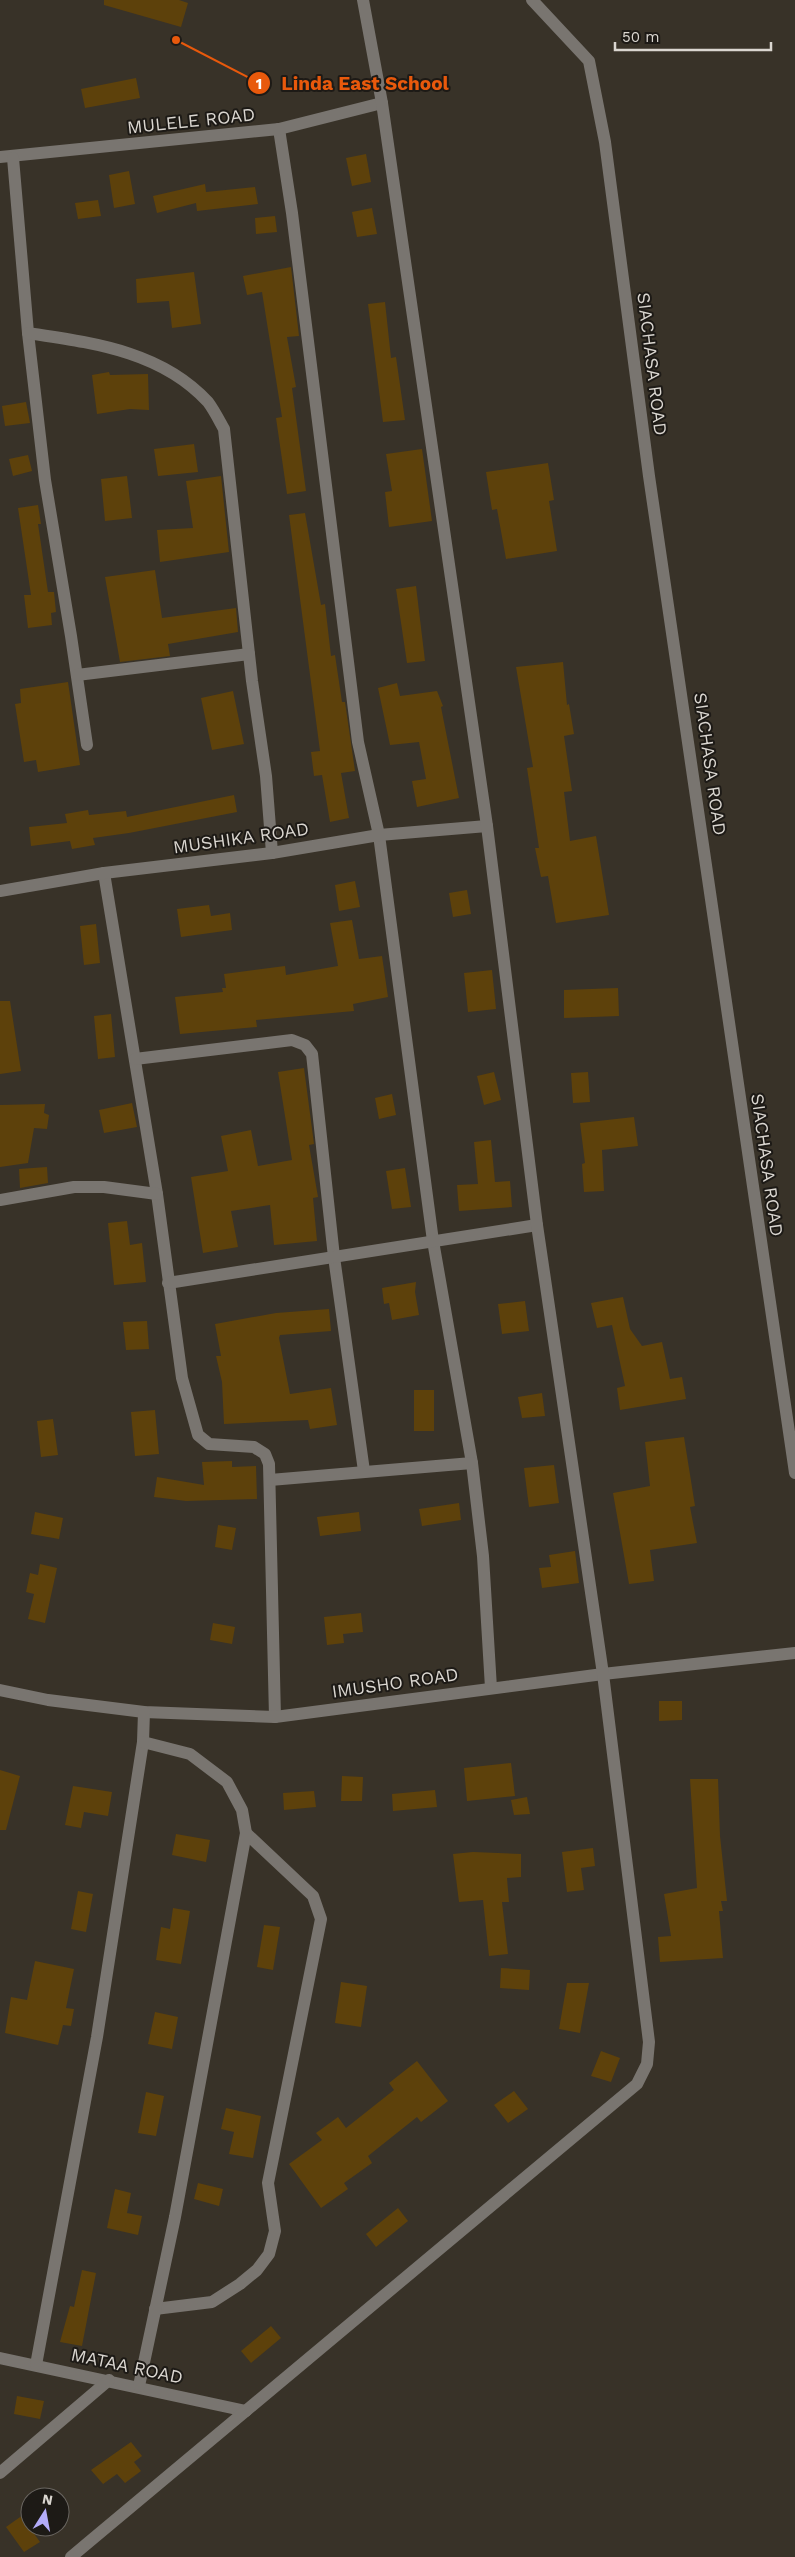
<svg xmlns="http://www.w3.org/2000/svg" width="795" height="2557" font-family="'Work Sans',sans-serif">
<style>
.building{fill:#5d410b}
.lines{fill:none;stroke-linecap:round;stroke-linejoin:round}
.minor{stroke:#797570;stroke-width:12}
.labels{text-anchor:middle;stroke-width:4;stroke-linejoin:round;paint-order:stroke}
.street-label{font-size:18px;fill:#dad6d0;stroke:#1d1a16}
.leader{fill:none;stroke:#e8590c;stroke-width:2}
.callout-dot{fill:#e8590c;stroke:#1d1a16;stroke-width:2}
.mark-label{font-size:15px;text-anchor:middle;font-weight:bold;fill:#fff}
.callout-label{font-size:19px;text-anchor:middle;font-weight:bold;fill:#e8590c;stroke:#1d1a16;stroke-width:4;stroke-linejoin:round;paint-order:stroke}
</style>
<rect width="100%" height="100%" fill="#383228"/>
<g class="building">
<path d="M104,0h75l9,3 -7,24 -77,-22z"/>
<path d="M136,78l4,20 -55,10 -4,-19z"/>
<path d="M366,154l5,28 -19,4 -6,-28z"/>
<path d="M129,171l6,33 -21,4 -5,-33z"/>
<path d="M205,184l1,8 49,-5 3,17 -61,7 -1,-8 -39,10 -4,-17z"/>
<path d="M98,200l3,16 -23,3 -3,-16z"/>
<path d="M372,208l5,26 -20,3 -5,-25z"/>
<path d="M275,216l2,16 -21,2 -1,-16z"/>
<path d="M291,267l8,69 -12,1 9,50 -4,1 14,103 -19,3 -11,-76 6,-1 -20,-125 -15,3 -4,-19z"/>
<path d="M194,272l7,52 -29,4 -3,-27 -32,2 -1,-24z"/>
<path d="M385,302l6,56 5,-1 9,63 -22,2 -15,-118z"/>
<path d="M109,372l1,3 38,-1 1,36 -19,-1 -33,5 -5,-39z"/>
<path d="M26,402l4,21 -25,3 -3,-20z"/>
<path d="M194,444l4,28 -40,4 -4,-27z"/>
<path d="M422,449l10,72 -43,6 -4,-35 7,-1 -6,-37z"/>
<path d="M28,455l4,16 -19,5 -4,-17z"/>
<path d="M548,463l6,37 -5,1 8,50 -51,8 -9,-50 -5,1 -6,-38z"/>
<path d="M127,476l5,42 -27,3 -4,-42z"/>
<path d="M221,476l8,76 -69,10 -3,-32 36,-2 -7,-47z"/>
<path d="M38,505l3,19h-3l10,68h6l2,20 -5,1 1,12 -24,3 -4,-33h7l-13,-87z"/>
<path d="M305,513l16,92 4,-1 6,52 4,-1 7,47h3l10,69 -14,2 8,45 -19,4 -8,-47 -8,1 -3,-24 9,-1 -31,-236z"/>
<path d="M155,570l7,48 74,-10 2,24 -70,12 2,12 -50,6 -15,-85z"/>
<path d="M416,586l9,75 -18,2 -11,-74z"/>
<path d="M563,662l4,43 2,-1 5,30 -10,2 8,55 -8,1 6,49 26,-5 13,79 -53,8 -8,-47 -7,1 -6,-29h4l-12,-80 6,-1 -17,-100z"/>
<path d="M68,682l12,83 -42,7 -2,-12 -12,2 -9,-58 6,-1 -1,-14z"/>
<path d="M397,683l3,13 37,-5 6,15 -2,1 18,91 -42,9 -5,-26 14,-2 -7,-37 -29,3 -12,-57z"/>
<path d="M233,691l11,53 -32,6 -11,-52z"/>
<path d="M234,795l3,17 -108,21 -36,5 2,7 -23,4 -2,-8 -39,5 -2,-19 38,-4 -2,-9 23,-4 1,5 37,-4 1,6z"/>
<path d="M355,881l5,26 -21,4 -4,-26z"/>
<path d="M467,890l4,24 -18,3 -4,-24z"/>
<path d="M209,905l2,11 19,-3 2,17 -51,7 -4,-28z"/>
<path d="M352,920l7,39 23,-3 6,41 -35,7 1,7 -98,9 1,7 -77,7 -5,-37 48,-5 -1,-4h4l-2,-14 61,-8 1,9 52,-9 -8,-43z"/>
<path d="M96,924l4,39 -16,2 -4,-39z"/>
<path d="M492,970l4,39 -28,3 -4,-39z"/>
<path d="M618,988l1,28 -55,2v-28z"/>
<path d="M0,1001h10l11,70 -21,3z"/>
<path d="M111,1014l4,43 -17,2 -4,-43z"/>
<path d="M304,1068l10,76 -5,1 9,52 -5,1 4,43 -43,4 -4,-40 -39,6 7,36 -35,6 -12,-76 37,-6 -7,-35 30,-6 7,36 34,-6 -14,-88z"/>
<path d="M494,1072l7,28 -17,5 -7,-29z"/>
<path d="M588,1072l2,30 -17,1 -2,-30z"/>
<path d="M392,1094l4,21 -17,4 -4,-21z"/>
<path d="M132,1103l5,24 -33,6 -5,-23z"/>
<path d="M45,1104l-1,9 5,2 -2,14 -13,-1 -6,35 -28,4v-62z"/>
<path d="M634,1117l4,29 -36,4 2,41 -20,1 -2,-28 3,-1 -5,-40z"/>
<path d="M491,1140l4,42 15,-1 2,26 -53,4 -2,-26 21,-1 -4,-42z"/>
<path d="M47,1167l1,16 -28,5 -1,-19z"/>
<path d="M405,1168l6,39 -19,2 -6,-38z"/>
<path d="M127,1221l3,24 12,-2 4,39 -32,3 -6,-62z"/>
<path d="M416,1282l-1,10 4,23 -27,5 -3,-17 -5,1 -2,-16z"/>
<path d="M623,1297l7,32 12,17 20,-4 8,37 12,-2 4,22 -66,11 -3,-22 8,-2 -13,-61 -15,3 -6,-25z"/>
<path d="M525,1301l4,30 -27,3 -4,-30z"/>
<path d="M329,1309l2,22 -51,4 -1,3 11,56 41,-6 6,37 -27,4 -2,-9 -84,4 -2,-42 -6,-26h5l-6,-32 61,-11z"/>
<path d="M147,1321l2,28 -23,1 -3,-28z"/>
<rect x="414" y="1390" width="20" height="41"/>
<path d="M542,1393l3,23 -23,2 -4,-21z"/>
<path d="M155,1410l4,44 -24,2 -4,-44z"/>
<path d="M53,1419l5,36 -17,2 -4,-36z"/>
<path d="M684,1437l11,69 -5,1 7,36 -47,7 4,31 -25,3 -16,-91 37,-7 -5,-44z"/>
<path d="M232,1461v6l24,-1 1,33 -71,2 -32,-4 3,-20 47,8 -2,-23z"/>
<path d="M554,1465l5,38 -30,4 -5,-39z"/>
<path d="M459,1503l2,17 -39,6 -3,-17z"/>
<path d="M35,1512l28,6 -4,21 -28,-5z"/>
<path d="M359,1512l2,19 -41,5 -3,-19z"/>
<path d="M218,1525l18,3 -4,22 -17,-3z"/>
<path d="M575,1551l4,32 -37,5 -3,-20 12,-1 -2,-12z"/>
<path d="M40,1564l17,4 -12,55 -17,-4 6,-25 -8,-2 4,-19 8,2z"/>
<path d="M361,1613l2,19 -20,2 1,9 -17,2 -3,-28z"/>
<path d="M213,1623l22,4 -3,17 -22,-4z"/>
<path d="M659,1701h23v19l-23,1z"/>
<path d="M511,1763l4,33 -48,5 -3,-33z"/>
<path d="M0,1770l20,6 -14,54h-6z"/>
<path d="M342,1776l21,1 -1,24h-21z"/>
<path d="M690,1779h28l2,57 7,65h-6l2,10h-4l4,47 -63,4 -2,-25 13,-1 -7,-42 33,-6z"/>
<path d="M73,1786l39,6 -4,24 -24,-4 -3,16 -16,-3z"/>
<path d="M435,1790l2,17 -44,4 -1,-17z"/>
<path d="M314,1791l2,16 -32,3 -1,-17z"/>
<path d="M527,1797l3,17 -16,1 -3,-15z"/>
<path d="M176,1834l34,6 -4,22 -34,-7z"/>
<path d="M593,1848l2,18 -14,2 3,22 -17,2 -5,-40z"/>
<path d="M473,1852l48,2v23l-14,1 2,24h-7l6,52 -19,2 -6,-56 -24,2 -6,-48z"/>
<path d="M78,1891l15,3 -7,38 -15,-3z"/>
<path d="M173,1908l17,3 -9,53 -25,-4 5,-33 9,2z"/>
<path d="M264,1925l16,2 -7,43 -16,-3z"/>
<path d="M35,1961l39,8 -8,39 8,1 -3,17 -8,-1 -5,20 -53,-12 6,-36 16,3z"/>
<path d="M501,1968l29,2 -1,20 -29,-2z"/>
<path d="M341,1982l26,4 -6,41 -26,-4z"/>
<path d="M567,1983h22l-9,50 -21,-4z"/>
<path d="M155,2012l23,5 -6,32 -24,-5z"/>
<path d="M601,2051l19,7 -9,24 -20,-6z"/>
<path d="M417,2061l31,40 -27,21 -4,-5 -49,39 4,7 -28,20 4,6 -27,19 -32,-44 33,-24 -6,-7 22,-16 8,11 48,-38 -5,-7z"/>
<path d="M514,2091l14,18 -20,14 -14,-18z"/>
<path d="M146,2092l18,4 -8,40 -18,-3z"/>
<path d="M226,2108l35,8 -8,42 -24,-4 5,-22 -13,-3z"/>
<path d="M198,2183l25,6 -4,17 -25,-7z"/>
<path d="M115,2189l16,4 -4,20 15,3 -4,19 -31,-7z"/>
<path d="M398,2208l10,13 -32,26 -10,-13z"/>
<path d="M82,2270l14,3 -14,73 -22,-4 10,-36 4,1z"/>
<path d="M271,2326l10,12 -30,25 -10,-12z"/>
<path d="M17,2396l27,5 -4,18 -26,-5z"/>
<path d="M131,2442l11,14 -8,6 7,9 -16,12 -8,-9 -14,10 -12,-14z"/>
<path d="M30,2510v18l10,14 -16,10 -18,-25z"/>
</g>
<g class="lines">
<g class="minor">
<path d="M532,0l57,61 16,81 44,334 146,997"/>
<path d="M279,129l13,84 66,529 21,93 54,406 39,222 11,93 8,132"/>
<path d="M0,157l279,-28 103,-26"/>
<path d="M13,158l15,175 17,147 26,156 16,109"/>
<path d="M28,333c65,10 133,18 180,69 6,8 11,18 16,27l28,252 14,95 6,77"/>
<path d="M77,675l172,-21"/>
<path d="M104,873l53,321 25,184 16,57 11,9 45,3 11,7 4,10 6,253"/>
<path d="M0,891l104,-18 168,-20 107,-18 108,-9"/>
<path d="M135,1059l157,-19 13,5 7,9 22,203 30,214"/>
<path d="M0,1200l74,-13h30l53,7"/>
<path d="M168,1283l369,-58"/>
<path d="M270,1480l202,-17"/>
<path d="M0,1690l48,10 96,12 131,5 328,-43 192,-21"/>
<path d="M155,2309l57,-7 28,-18 17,-14 12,-16 6,-23 -7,-48 53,-264 -8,-23 -67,-63"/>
<path d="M0,2358l246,53"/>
<path d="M36,2365l61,-328 46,-295 1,-30"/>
<path d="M139,2386l36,-169 71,-384 -4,-23 -15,-28 -37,-28 -47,-12"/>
<path d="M0,2473l109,-93"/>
<path d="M71,2557l566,-473 10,-20 2,-22 -46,-368 -66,-449 -50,-399 -105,-723 -19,-103"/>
</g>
</g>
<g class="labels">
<g class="street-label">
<text transform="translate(191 121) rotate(-6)" y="6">MULELE ROAD</text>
<text transform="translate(652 364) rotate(83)" y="6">SIACHASA ROAD</text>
<text transform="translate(710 764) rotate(82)" y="6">SIACHASA ROAD</text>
<text transform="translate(241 838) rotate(-8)" y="6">MUSHIKA ROAD</text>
<text transform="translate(767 1165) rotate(82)" y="6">SIACHASA ROAD</text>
<text transform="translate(395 1683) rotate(-8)" y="6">IMUSHO ROAD</text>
<text transform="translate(127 2366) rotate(12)" y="6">MATAA ROAD</text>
</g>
</g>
<path class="leader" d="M176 40L259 83"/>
<g class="callout-dot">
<circle cx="176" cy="40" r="5"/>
<circle cx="259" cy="83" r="12"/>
</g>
<g class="mark-label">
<text x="259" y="89">1</text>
</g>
<g class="callout-label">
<text x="365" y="90">Linda East School</text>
</g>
<g transform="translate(45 2512) rotate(11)"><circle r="24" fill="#1d1a16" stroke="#696560"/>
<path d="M0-4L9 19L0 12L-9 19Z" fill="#b4acf9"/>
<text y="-8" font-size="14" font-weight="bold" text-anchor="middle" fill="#dad6d0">N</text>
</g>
<path d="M615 42v8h156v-8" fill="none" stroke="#dad6d0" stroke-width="2.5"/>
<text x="622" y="42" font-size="15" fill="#dad6d0" stroke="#1d1a16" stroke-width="4" paint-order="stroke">50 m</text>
</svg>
